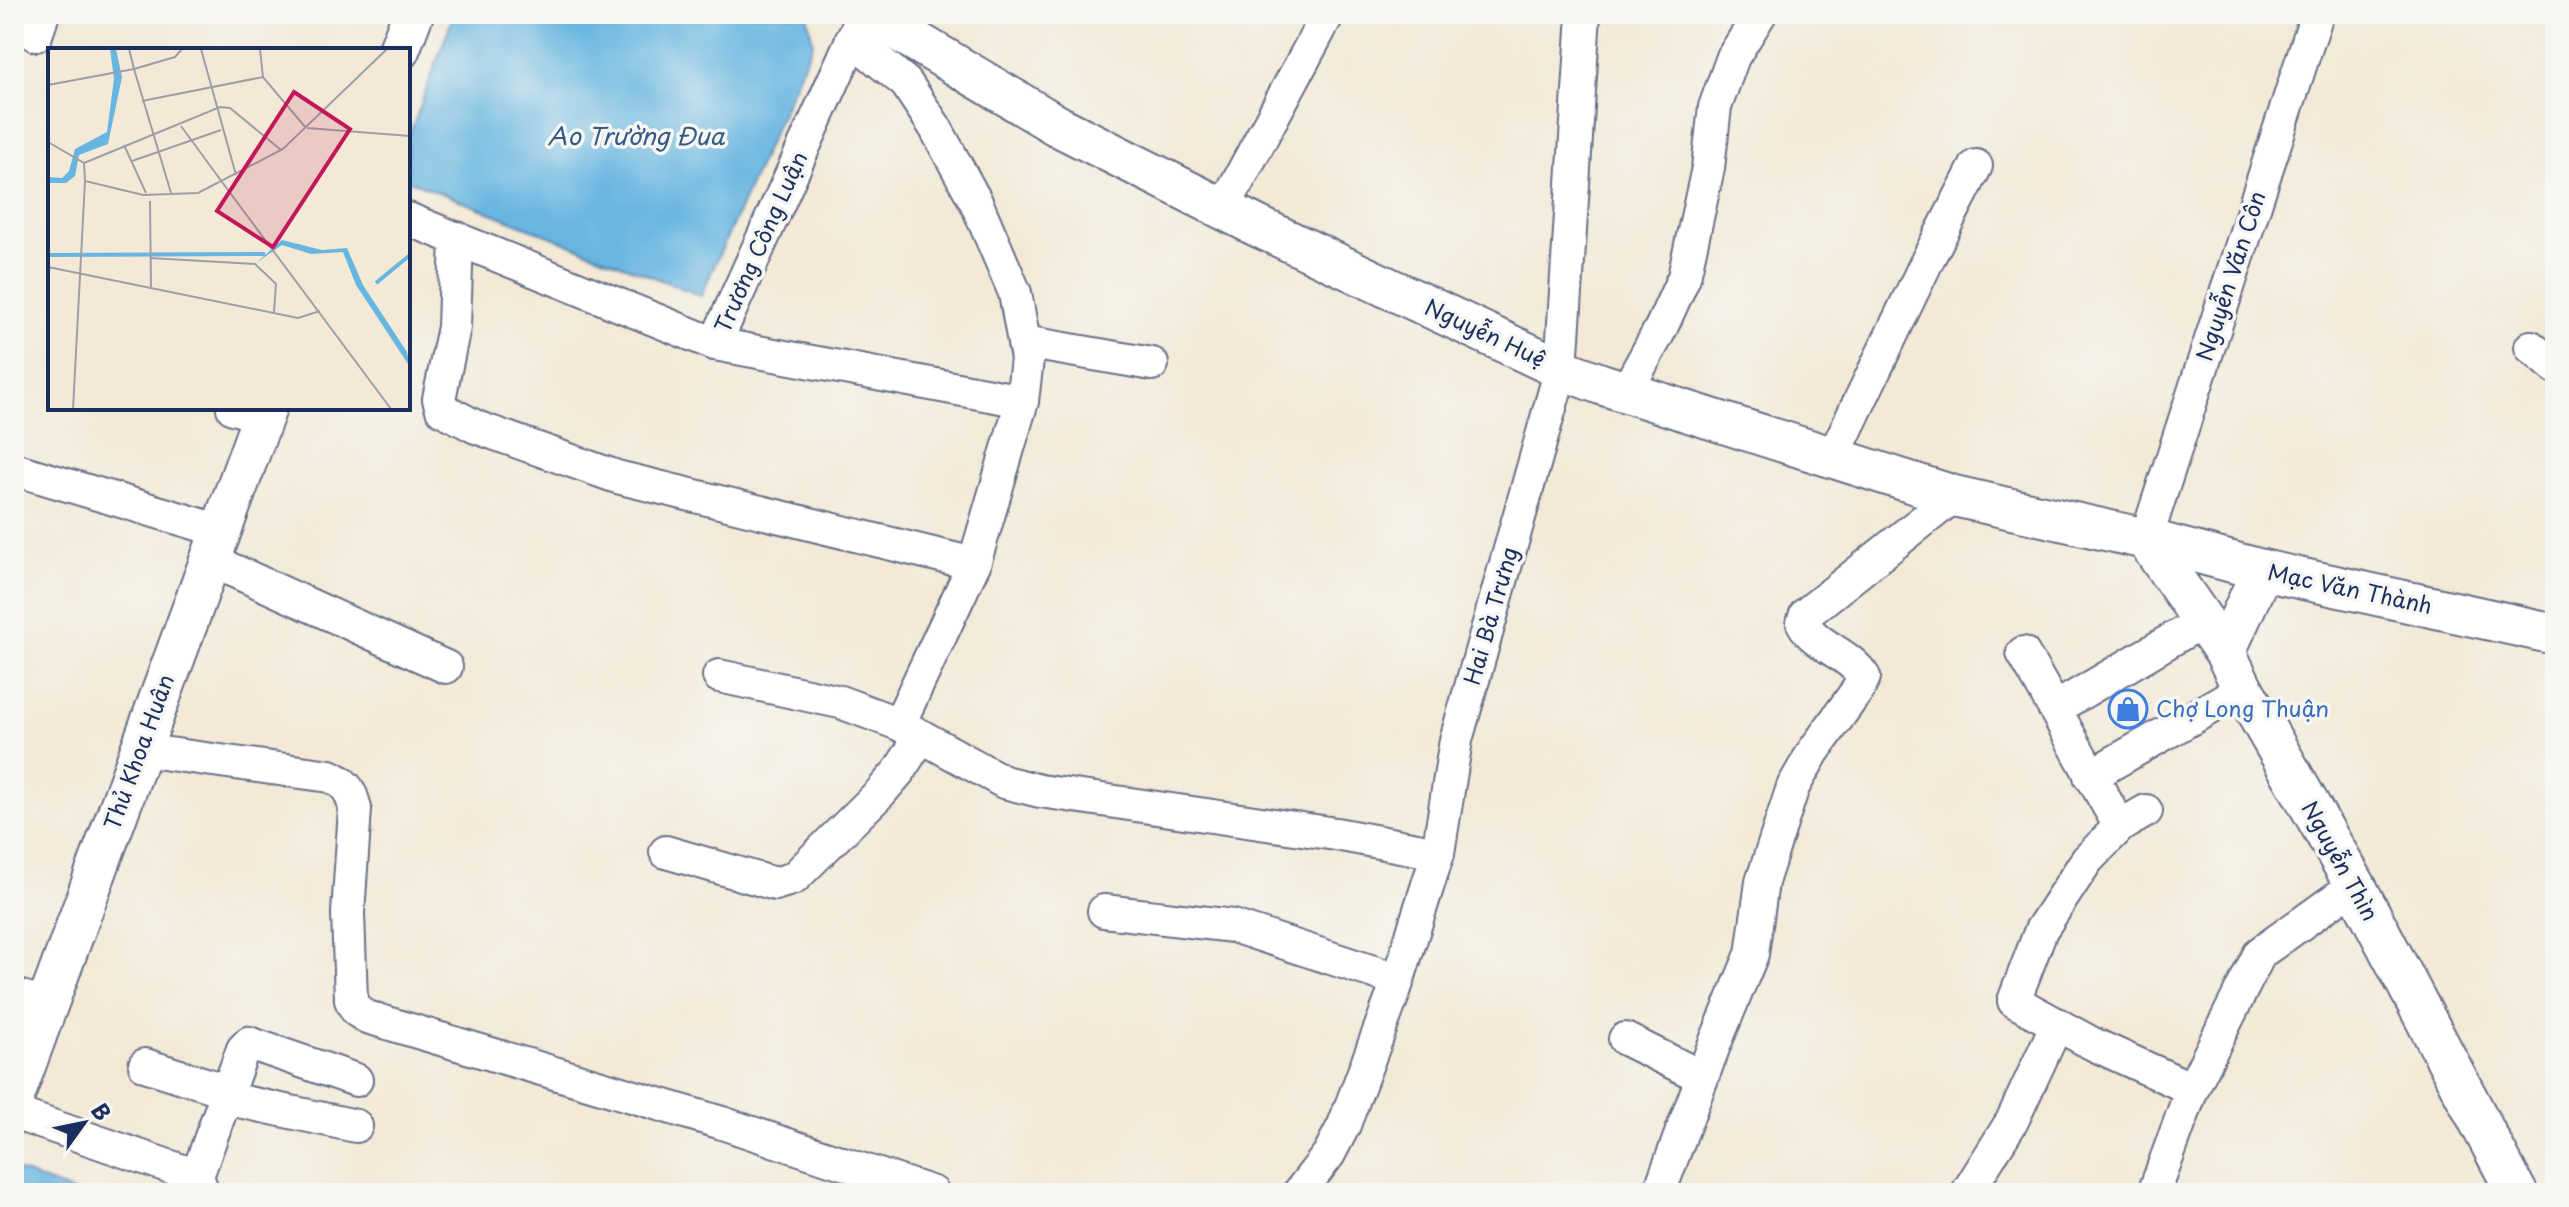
<svg xmlns="http://www.w3.org/2000/svg" width="2569" height="1207" font-family="'Playpen Sans',sans-serif">
<style>
.water{fill:#67b6e1;stroke:#4172a0;stroke-width:2}
.lines{fill:none;stroke-linecap:round;stroke-linejoin:round}
.minor-casing{stroke:#677088;stroke-width:36}
.major-casing{stroke:#677088;stroke-width:44}
.minor{stroke:#fff;stroke-width:32}
.major{stroke:#fff;stroke-width:40}
.labels{text-anchor:middle;stroke-width:7;stroke-linejoin:round;paint-order:stroke}
.street-label{font-size:22px;fill:#1b2f5e;stroke:#f6f6f2}
.shop-label{font-size:22px;fill:#366cbe;stroke:#f6f6f2;text-anchor:start}
.water-label{font-size:24px;font-style:italic;fill:#325885;stroke:#f6f6f2}
.inset-river{fill:none;stroke:#67b6e1;stroke-width:4}
.inset-road{fill:none;stroke:#9d9fa6;stroke-width:2}
.view{fill:#c2185b;fill-opacity:0.15;stroke:#c2185b;stroke-width:4}
.inset-edge{fill:none;stroke:#1b2f5e;stroke-width:4}
</style>
<rect width="100%" height="100%" fill="#f6f6f2"/>
<filter id="ink" filterUnits="userSpaceOnUse"><feTurbulence type="fractalNoise" baseFrequency=".0125" numOctaves="2"/><feDisplacementMap in="SourceGraphic" scale="16" xChannelSelector="R" yChannelSelector="G"/><feConvolveMatrix kernelMatrix="1 2 1 2 8 2 1 2 1" color-interpolation-filters="sRGB"/></filter>
<filter id="wash" filterUnits="userSpaceOnUse"><feTurbulence type="fractalNoise" baseFrequency=".006" numOctaves="4" result="noise"/><feDisplacementMap in="SourceGraphic" scale="32" xChannelSelector="R" yChannelSelector="G"/><feGaussianBlur stdDeviation="1.8" result="paint"/><feColorMatrix in="noise" values="0 0 0 0 0 0 0 0 0 0 0 0 0 0 0 0 0 1.4 0 .05"/><feComposite in="paint" operator="in"/></filter>
<g filter="url(#wash)">
<rect width="100%" height="100%" fill="#f3e9d6"/>
<g class="water">
<path d="M454,14h353l6,29 -112,253 -293,-116v-41z"/>
<path d="M14,1169l61,24h-61z"/>
</g>
</g>
<g filter="url(#ink)">
<g class="lines">
<defs>
<g id="minor">
<path d="M36,35l7,-21"/>
<path d="M1223,209l105,-195"/>
<path d="M408,219l307,125 307,57 5,-42 -12,-66 -39,-91 -41,-75 -29,-44 -54,-44"/>
<path d="M457,238l-3,89 -15,72 3,10 34,18 141,50 357,87"/>
<path d="M1024,342l128,22"/>
<path d="M715,344l145,-322"/>
<path d="M2531,347l24,20"/>
<path d="M1626,392l35,-64 23,-51 24,-109 7,-61 18,-50 27,-43"/>
<path d="M233,408l30,8"/>
<path d="M1832,459l96,-200 48,-93"/>
<path d="M14,469l207,62"/>
<path d="M2146,539l171,-525"/>
<path d="M210,560l236,107"/>
<path d="M2023,653c34,57 63,116 97,173"/>
<path d="M719,676l121,26 59,22 75,-160 48,-163"/>
<path d="M2056,708l147,-87"/>
<path d="M899,724l105,58 36,9 296,43 102,19"/>
<path d="M140,750l190,26c17,8 21,15 25,33l-7,104 3,87 6,11 10,6 355,106 211,70"/>
<path d="M2090,776l153,-87"/>
<path d="M2146,811l-26,15 -33,34 -46,70 -27,71 79,43 99,45"/>
<path d="M666,852l109,32 19,-6 87,-86 18,-21 22,-35"/>
<path d="M1104,911l129,15 165,54"/>
<path d="M14,995l33,9"/>
<path d="M1625,1039l77,38"/>
<path d="M145,1065l82,26"/>
<path d="M225,1098l131,28"/>
<path d="M14,1113l183,63"/>
<path d="M203,1193l-6,-17 46,-127 6,-6 107,37"/>
<path d="M1299,1193l30,-39 15,-29 50,-133 44,-139 18,-113 105,-371 23,-355"/>
<path d="M1659,1193l56,-150 37,-89 10,-72 31,-95 20,-35 46,-64 5,-11c-15,-24 -49,-31 -61,-54l3,-9 148,-118"/>
<path d="M1967,1193l45,-72 45,-97"/>
<path d="M2154,1193l38,-104 68,-136 95,-68"/>
</g>
<g id="major">
<path d="M870,14l188,112 199,100 304,143 40,15 353,112 192,43 116,31 293,64"/>
<path d="M399,50l14,-36"/>
<path d="M2146,539l79,113 18,37 112,196 162,308"/>
<path d="M2225,652l37,-82"/>
<path d="M14,1096l252,-688"/>
</g>
</defs>
<use href="#minor" class="minor-casing"/>
<use href="#major" class="major-casing"/>
<use href="#minor" class="minor"/>
<use href="#major" class="major"/>
</g>
</g>
<defs>
<symbol id="shop-ring" viewBox="-11 -11 22 22"><circle r="9.5" fill="#f6f6f2" stroke="#3f7fe0" stroke-width="1.5"/><path d="M-5-2.5h2.3a2.7 3.5 0 0 1 5.4 0H5L5.5 6h-11ZM-1.5-2.5h3a1.5 2.3 0 0 0-3 0Z" fill="#3f7fe0"/></symbol>
</defs>
<g fill-rule="evenodd">
<use href="#shop-ring" x="2106" y="687" width="44" height="44"/>
</g>
<g class="labels">
<g class="street-label">
<text transform="translate(761 242) rotate(-66)" y="8">Trương Công Luận</text>
<text transform="translate(2231 276) rotate(-72)" y="8">Nguyễn Văn Côn</text>
<text transform="translate(1485 333) rotate(25)" y="8">Nguyễn Huệ</text>
<text transform="translate(2350 589) rotate(12)" y="8">Mạc Văn Thành</text>
<text transform="translate(1491 616) rotate(-74)" y="8">Hai Bà Trưng</text>
<text transform="translate(139 752) rotate(-70)" y="8">Thủ Khoa Huân</text>
<text transform="translate(2340 861) rotate(61)" y="8">Nguyễn Thìn</text>
</g>
<g class="shop-label">
<text x="2156" y="717">Chợ Long Thuận</text>
</g>
<g class="water-label">
<text x="636" y="145">Ao Trường Đua</text>
</g>
</g>
<g transform="translate(48 48)">
<rect width="362" height="362" fill="#f3e9d6"/>
<path d="M62,1h6l6,28 -14,67 -29,11 -4,21 -9,7h-18v-6l14,1 7,-7 6,-22 32,-17 7,-53zM234,192l40,10 25,-2 16,37 44,67 3,15 -54,-82 -13,-33 -32,2 -29,-9 -26,18z" fill="#67b6e1"/>
<path class="inset-river" d="M0,207l217,-1M328,235l34,-28"/>
<path class="inset-road" d="M153,1l35,126M212,1l3,28M0,37l86,-16 -5,-20M94,53l121,-24 43,51M133,78l41,56M259,80l103,8M0,94l36,21 1,18 58,14 55,-2 85,-44 104,-100M76,97l22,48M84,113l89,-31M36,115l136,-56 10,1 51,42M174,134l169,227M123,145l-37,-124 41,-12 7,-8M102,153l1,86M102,210l105,6 21,20 -2,29M0,219l250,51 22,-7M25,361l12,-228"/>
<path class="view" d="M246,44l56,37 -77,118 -56,-36z"/>
<rect width="362" height="362" class="inset-edge"/>
</g>
<rect width="2569" height="1207" fill="none" stroke="#f6f6f2" stroke-width="48"/>
<g transform="translate(84 1123) rotate(57)" stroke="#f6f6f2" stroke-width="6" paint-order="stroke">
<path d="M0-6L14 30L0 20L-14 30Z" fill="#1b2f5e"/>
<text y="-12" font-size="22" font-weight="bold" text-anchor="middle" fill="#1b2f5e">B</text>
</g>
</svg>
